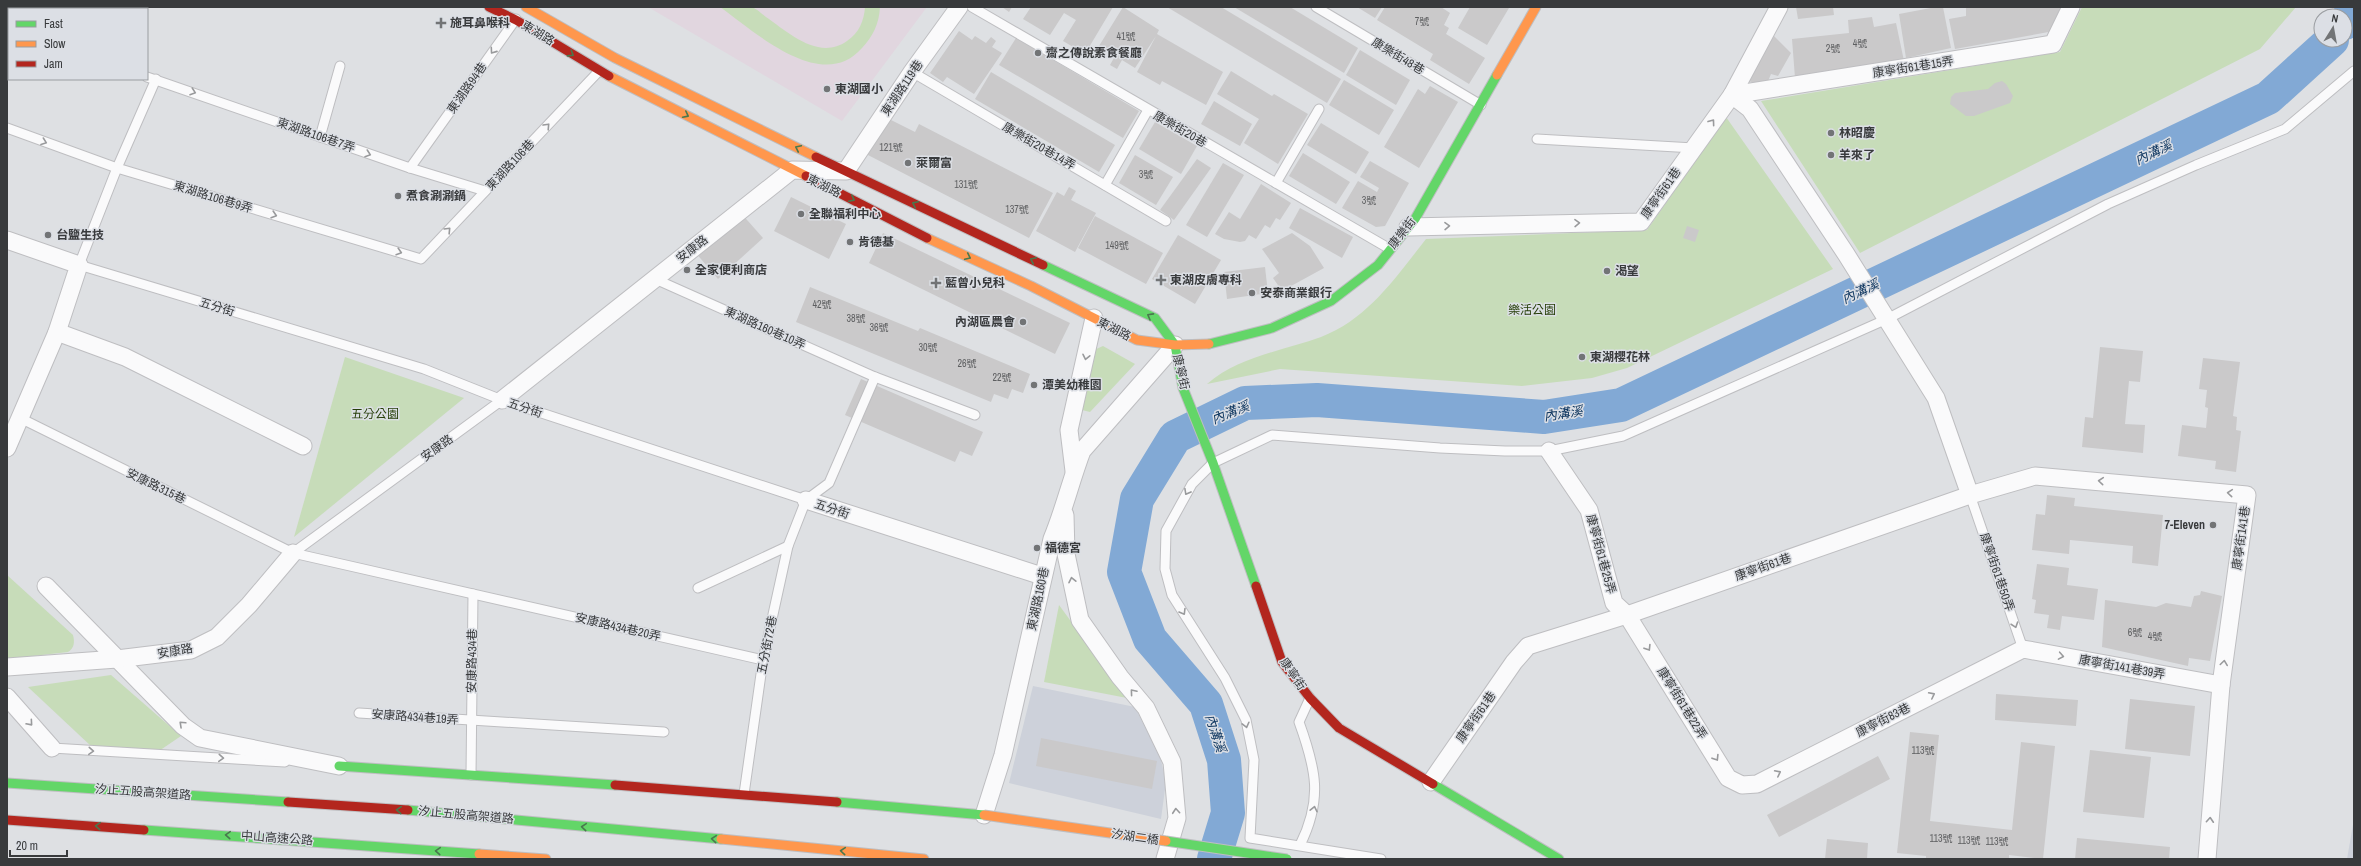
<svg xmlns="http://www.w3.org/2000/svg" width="2361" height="866" font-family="'Archivo Narrow','Noto Sans TC',sans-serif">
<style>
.built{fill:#cdd1da}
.education{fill:#e1d6df}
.green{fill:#c7dcb9}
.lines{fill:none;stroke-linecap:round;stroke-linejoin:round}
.river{stroke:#82a9d5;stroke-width:34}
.building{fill:#cac9ca}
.lane-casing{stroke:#bebec1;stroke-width:11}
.street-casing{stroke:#bebec1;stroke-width:19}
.fast-casing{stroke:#bebec1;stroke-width:11}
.slow-casing{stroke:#bebec1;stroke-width:11}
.jam-casing{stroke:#bebec1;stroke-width:11}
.lane{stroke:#fafafb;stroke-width:9}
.street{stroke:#fafafb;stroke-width:17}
.fast{stroke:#63d668;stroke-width:9}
.slow{stroke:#ff974d;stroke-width:9}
.jam{stroke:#b3261e;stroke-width:9}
.fast-bridge-casing{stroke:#bebec1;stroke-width:11;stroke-linecap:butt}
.slow-bridge-casing{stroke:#bebec1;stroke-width:11;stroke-linecap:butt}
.fast-bridge{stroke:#63d668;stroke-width:9}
.slow-bridge{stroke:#ff974d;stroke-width:9}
.oneway{stroke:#999a9c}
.oneway2{stroke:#49784e}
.poi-dot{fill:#727476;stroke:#dcdfe5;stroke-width:1.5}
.labels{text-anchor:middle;stroke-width:3;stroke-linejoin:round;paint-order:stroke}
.number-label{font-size:10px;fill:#5e5f61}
.poi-label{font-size:12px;font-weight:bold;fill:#383a3c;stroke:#dcdfe5;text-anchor:start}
.street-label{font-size:12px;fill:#383a3c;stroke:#dcdfe5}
.park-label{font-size:12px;fill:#263f08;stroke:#dcdfe5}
.water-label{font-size:13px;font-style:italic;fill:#123962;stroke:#dcdfe5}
</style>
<rect width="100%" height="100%" fill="#dee0e3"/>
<g class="built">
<path d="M1033,686l102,21 25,49 6,26 -5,37 -152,-36z"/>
<path d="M2354,819v40h-7z"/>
</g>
<path class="education" d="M648,7h279l-85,114z"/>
<g class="green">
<path d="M720,7c9,0 22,-2 31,0 5,1 11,7 15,10 23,16 53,44 81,24 12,-8 17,-20 18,-34h15c-1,17 -7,29 -18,41 -40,46 -107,-16 -142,-41z"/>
<path d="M2082,7h214l-36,42 -400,204 -99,-152 299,-49z"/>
<path d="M1726,117l107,152 -206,99 -35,10 -70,8 -242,-17 -73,15c32,-28 76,-33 114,-47 47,-18 75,-60 105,-98l221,-9z"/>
<path d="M1103,346l32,18 -45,48 -8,-2 12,-60z"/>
<path d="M345,357l119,41 -170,139z"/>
<path d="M7,575l66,60c2,8 1,13 -5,17l-61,7z"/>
<path d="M1059,605l68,93 -83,-16z"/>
<path d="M111,675l70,61 -25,17 -64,-6 -64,-60z"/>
</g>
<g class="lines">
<g class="river">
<path d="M2345,23l9,-13"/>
<path d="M1214,859l14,-46 -4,-53 -18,-56 -56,-65 -26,-67 13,-73 38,-62 70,-34 72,-3 227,17 77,-12 647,-307 64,-58"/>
</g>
</g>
<g class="building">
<path d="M1002,7h10l-3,5z"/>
<path d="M1031,7h82l-28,47 -22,-13 13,-21 -12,-7 -14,22 -27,-16z"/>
<path d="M1123,7l36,23 -2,4 66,38 -17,33 -44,-24 -2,4 -23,-13 19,-36 -21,32 -13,-8 -5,9 -7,-4 5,-9 -16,-10z"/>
<path d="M1167,7h54l120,72 -14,24z"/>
<path d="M1234,7h56l68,41 -14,25z"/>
<path d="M1357,7h25l-7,11z"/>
<path d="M1385,7h56l9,6 -6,12 5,3 -3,6 39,24 -16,26 -39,-24 3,-6 -56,-34z"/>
<path d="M1470,7l39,1 -22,37 -29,-17z"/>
<path d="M1796,7h37l1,8 -36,4z"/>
<path d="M1936,7h7l8,41 -45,10 -7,-44z"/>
<path d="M1966,7h100l-12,24 -99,18 -6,-30 17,-3z"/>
<path d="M1872,17l2,10 22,-4 8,38 -109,17 -3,-39 57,-6 -1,-13z"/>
<path d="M959,31l13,9 3,-4 11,7 5,-6 5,4 -4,6 10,6 -28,41 -27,-17 -4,5 -13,-9z"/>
<path d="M1774,36l17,17 -13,23 -7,-2 -5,12 -18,-5z"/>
<path d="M1016,38l123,73 -16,27 -124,-73z"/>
<path d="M1360,50l50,30 -14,25 -50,-30z"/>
<path d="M1231,71l41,25 2,-2 34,20 -30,50 -34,-21 15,-24 -42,-25z"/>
<path d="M991,72l124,73 -16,27 -124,-73z"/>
<path d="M1344,80l50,30 -15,25 -50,-30z"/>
<path d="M2002,81l4,3 7,12 -3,7 -36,13h-8l-16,-12 1,-7 4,-4 33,-4 7,-6z"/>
<path d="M1430,86l28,16 -39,66 -35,-21 34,-58 7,5z"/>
<path d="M1214,101l38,23 -12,22 -39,-22z"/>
<path d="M885,117l30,15 4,-8 134,69 -24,45 -163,-84z"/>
<path d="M1155,122l42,24 -16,28 -42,-25z"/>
<path d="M1321,123l48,29 -13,22 -49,-29z"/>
<path d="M1303,153l47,29 -14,22 -47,-28z"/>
<path d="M1135,155l38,22 -17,28 -37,-22z"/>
<path d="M1197,159l14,9 -37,52 -14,-10z"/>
<path d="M1370,161l39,22 -24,43 -9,1 -34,-19 16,-27 19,11 2,-4 -19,-11z"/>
<path d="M1223,163l21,12 -37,62 -21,-12z"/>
<path d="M1261,184l30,19 -11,17 -4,-2 -6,10 -5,-3 -9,14 -7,-4 -4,6 -5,1 -16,-3 -9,-5 14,-22 11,7z"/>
<path d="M1069,187l7,4 -5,9 25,13 -21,39 -39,-21 21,-39 7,4z"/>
<path d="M791,197l55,27 -17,35 -55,-28z"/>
<path d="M1300,208l53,29 -11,21 -53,-30z"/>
<path d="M740,212l23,26 -45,41 -23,-27z"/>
<path d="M1095,216l68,37 -17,31 -68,-36z"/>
<path d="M1687,226l12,4 -4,12 -12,-4z"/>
<path d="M883,233l187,90 -15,31 -186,-91z"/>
<path d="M1292,233l18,13 14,22 -42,23 -9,-13 6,-5 -17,-24z"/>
<path d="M1178,235l43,25 -26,44 -43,-25z"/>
<path d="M1265,267l3,26 -41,6 -3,-27z"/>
<path d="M810,287l108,44 2,-3 110,46 -7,19 -11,-4 -4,10 -14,-5 -3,8 -195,-80z"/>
<path d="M2100,347l43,4 -3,31 -11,-1 -4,43 20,1 -2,28 -61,-6 3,-30 8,1z"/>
<path d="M2203,358l37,4 -7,54 4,1 -1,13 5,1 -5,41 -21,-3 1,-8 -38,-5 4,-31 24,3 2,-20 -3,-1 2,-17 -8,-1z"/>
<path d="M861,379l122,53 -11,24 -12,-5 -5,11 -110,-47z"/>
<path d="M2047,495l28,3 -1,8 89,9 -5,51 -26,-3 1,-17 -63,-6 -1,14 -37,-4 4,-36 9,1z"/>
<path d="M2037,564l32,4 -2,17 31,4 -4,31 -32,-4 -2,14 -13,-2 2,-13 -15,-2 2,-13 -4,-1z"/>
<path d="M2201,591l21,5 -12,65 -21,-3 -1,8 -86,-19 3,-47 51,7 10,-4 25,4 3,-11 6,-1z"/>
<path d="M1996,694l82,6 -2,26 -81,-6z"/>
<path d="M2130,699l65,7 -5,50 -65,-7z"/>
<path d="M1910,732l29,3 -9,86 82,9 9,-88 34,4 -12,113 -34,-4v4h-83v-3l-29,-3z"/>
<path d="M1041,738l116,23 -5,28 -116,-23z"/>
<path d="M2090,750l61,7 -7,61 -61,-6z"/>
<path d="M1878,756l12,23 -111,58 -12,-22z"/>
<path d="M2077,838l93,9 -1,12h-94z"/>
<path d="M1827,839l41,4 -1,16h-42z"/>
</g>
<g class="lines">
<defs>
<g id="lane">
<path d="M972,7l418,242"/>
<path d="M1316,7l165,98"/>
<path d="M128,9l1,-2"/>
<path d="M912,72l254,149"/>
<path d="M147,77l263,91 75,23"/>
<path d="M156,79l-39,89 -38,97 345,104 78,31 304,100"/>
<path d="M7,128l110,40 304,91 178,-188"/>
<path d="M320,137l20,-71"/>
<path d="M1537,139l157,9"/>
<path d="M410,168l106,-149"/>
<path d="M1276,183l43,-74"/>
<path d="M1105,185l43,-75"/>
<path d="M655,279l220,98 100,38"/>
<path d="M20,418l273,135 470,107"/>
<path d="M1970,495l53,154"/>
<path d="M806,500l23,-17 46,-106"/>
<path d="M293,553l209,-153"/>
<path d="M698,588l90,-42"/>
<path d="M359,713l305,19"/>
<path d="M52,748l233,14"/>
<path d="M471,775l2,-181"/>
<path d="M744,794l19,-134 25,-114 18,-46"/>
<path d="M1300,845c23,-46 16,-76 -1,-123l11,-24"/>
<path d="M1381,859l-131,-21 4,-78 -8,-40 -21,-42 -53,-83 -7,-26 1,-38 26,-47 21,-21 59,-28 168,13 65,3h44l74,-15 264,-117 221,-115 88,-39 89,-36 69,-58"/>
</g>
<g id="street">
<path d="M1732,95l321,-51 18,-37"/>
<path d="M1408,227l233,-5 91,-127 47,-88"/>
<path d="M7,240l72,25 -22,67 -50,116"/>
<path d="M57,332l68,25 178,89"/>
<path d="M502,400l290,-230 54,1 66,-99 47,-65"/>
<path d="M1549,451l40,59 25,93 13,12 101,163 14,7 15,-1 266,-135 198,36"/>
<path d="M1074,471l-5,-41 25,-112"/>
<path d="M1970,495l65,-19 212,19 -26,190 -14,174"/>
<path d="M806,500l236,76"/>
<path d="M1065,515l1,39 14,66 40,57 26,31 26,54 5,56 -12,41"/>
<path d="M46,586l137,140 17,12 139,28"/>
<path d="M7,667l110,-8 74,-9 26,-13 32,-32 44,-52"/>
<path d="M7,697l45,51"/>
<path d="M1431,782l83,-120 14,-16 99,-31 343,-120 -34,-97 -90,-144 -96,-145 -18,-14"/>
<path d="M984,815l19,-60 49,-216c12,-29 19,-59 30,-88l93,-106"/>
</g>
<g id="fast">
<path d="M1043,265l112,53 20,27 8,43 30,75 43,123"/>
<path d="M1209,344l63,-16 59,-27 47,-36 37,-46 82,-144"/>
<path d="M339,766l276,19"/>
<path d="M7,783l281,19"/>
<path d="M1433,784l126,75"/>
<path d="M837,802l147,13"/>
<path d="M408,810l313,29"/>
<path d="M144,830l335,24"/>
</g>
<g id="slow">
<path d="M526,7l89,51 201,99"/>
<path d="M1497,75l39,-68"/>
<path d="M609,76l197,100"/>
<path d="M927,238l104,48 106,54 38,5 34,-1"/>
<path d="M721,839l203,20"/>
<path d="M479,854l67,5"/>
</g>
<g id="jam">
<path d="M489,7l27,13 93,56"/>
<path d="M816,157l227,108"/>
<path d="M806,176l121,62"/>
<path d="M1256,586l26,76 28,36 29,30 94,56"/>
<path d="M615,785l222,17"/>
<path d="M288,802l120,8"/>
<path d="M7,820l137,10"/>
</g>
</defs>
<use href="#lane" class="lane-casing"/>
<use href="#street" class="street-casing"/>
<use href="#fast" class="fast-casing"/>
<use href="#slow" class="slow-casing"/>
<use href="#jam" class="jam-casing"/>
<use href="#lane" class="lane"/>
<use href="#street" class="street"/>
<use href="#fast" class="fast"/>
<use href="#slow" class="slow"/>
<use href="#jam" class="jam"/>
<defs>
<path id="fast-bridge" d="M1166,841l121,18"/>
<path id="slow-bridge" d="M984,815l182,26"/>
</defs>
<use href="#fast-bridge" class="fast-bridge-casing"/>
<use href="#slow-bridge" class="slow-bridge-casing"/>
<use href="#fast-bridge" class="fast-bridge"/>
<use href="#slow-bridge" class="slow-bridge"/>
</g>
<defs><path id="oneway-chevron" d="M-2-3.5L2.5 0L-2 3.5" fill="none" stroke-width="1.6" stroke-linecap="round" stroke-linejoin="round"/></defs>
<g class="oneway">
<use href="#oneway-chevron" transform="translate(493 51) rotate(125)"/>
<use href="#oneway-chevron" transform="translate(193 92) rotate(19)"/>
<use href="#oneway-chevron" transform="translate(1712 122) rotate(-54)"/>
<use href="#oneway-chevron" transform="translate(547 126) rotate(-47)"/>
<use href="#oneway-chevron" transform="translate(44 142) rotate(20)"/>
<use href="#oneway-chevron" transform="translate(368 154) rotate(19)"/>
<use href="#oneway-chevron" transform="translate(274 215) rotate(17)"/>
<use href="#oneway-chevron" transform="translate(1577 223) rotate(-1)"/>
<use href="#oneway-chevron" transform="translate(1447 226) rotate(-1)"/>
<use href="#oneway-chevron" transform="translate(448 230) rotate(-46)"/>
<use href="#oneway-chevron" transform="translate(399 252) rotate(17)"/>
<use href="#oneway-chevron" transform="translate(1086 357) rotate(102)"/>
<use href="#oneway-chevron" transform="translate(2101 481) rotate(-175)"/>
<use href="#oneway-chevron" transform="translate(1187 492) rotate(119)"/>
<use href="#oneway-chevron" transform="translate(2230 493) rotate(-175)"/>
<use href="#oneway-chevron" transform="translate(1072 580) rotate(-102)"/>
<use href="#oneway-chevron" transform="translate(1183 612) rotate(59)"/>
<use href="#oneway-chevron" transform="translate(2015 625) rotate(71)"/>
<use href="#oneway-chevron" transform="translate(1648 648) rotate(58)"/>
<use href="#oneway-chevron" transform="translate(2061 656) rotate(10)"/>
<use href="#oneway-chevron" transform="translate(2224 663) rotate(-82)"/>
<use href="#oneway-chevron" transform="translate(1133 692) rotate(-130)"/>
<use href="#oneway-chevron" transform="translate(1932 695) rotate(-27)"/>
<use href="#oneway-chevron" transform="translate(30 723) rotate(49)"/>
<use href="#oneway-chevron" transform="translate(182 724) rotate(-137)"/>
<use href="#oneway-chevron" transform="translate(1246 725) rotate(76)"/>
<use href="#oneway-chevron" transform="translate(91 751) rotate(4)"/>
<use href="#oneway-chevron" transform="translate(221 758) rotate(4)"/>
<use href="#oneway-chevron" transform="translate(1716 758) rotate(58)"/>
<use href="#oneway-chevron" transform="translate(1778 773) rotate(-27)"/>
<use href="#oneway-chevron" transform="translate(1314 809) rotate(-78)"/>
<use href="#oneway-chevron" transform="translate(1176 811) rotate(-95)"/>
<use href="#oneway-chevron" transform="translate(2210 820) rotate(-86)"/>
</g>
<g class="oneway2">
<use href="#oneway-chevron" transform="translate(571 54) rotate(32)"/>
<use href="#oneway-chevron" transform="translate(686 115) rotate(27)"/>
<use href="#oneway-chevron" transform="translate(798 148) rotate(-155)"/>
<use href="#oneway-chevron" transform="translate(852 199) rotate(27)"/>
<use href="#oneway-chevron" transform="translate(915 204) rotate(-154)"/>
<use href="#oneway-chevron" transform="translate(968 257) rotate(25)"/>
<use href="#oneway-chevron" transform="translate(1033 260) rotate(-155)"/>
<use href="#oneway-chevron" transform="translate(1150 316) rotate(-151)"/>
<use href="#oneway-chevron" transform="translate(399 810) rotate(-176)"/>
<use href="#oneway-chevron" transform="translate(98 826) rotate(-176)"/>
<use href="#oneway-chevron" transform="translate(584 827) rotate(-175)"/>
<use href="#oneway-chevron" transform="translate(228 835) rotate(-176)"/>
<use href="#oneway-chevron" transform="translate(714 839) rotate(-175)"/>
<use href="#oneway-chevron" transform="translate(438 851) rotate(-176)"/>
<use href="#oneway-chevron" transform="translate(843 851) rotate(-175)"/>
</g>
<g class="poi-dot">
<path d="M439 17h4v4h4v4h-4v4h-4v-4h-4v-4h4z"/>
<circle cx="1038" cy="53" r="4"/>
<circle cx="827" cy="89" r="4"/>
<circle cx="1831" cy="133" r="4"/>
<circle cx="1831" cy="155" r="4"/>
<circle cx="908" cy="163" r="4"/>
<circle cx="398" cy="196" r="4"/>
<circle cx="801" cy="214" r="4"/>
<circle cx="48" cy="235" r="4"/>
<circle cx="850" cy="242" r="4"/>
<circle cx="687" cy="270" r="4"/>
<circle cx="1607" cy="271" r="4"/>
<path d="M1159 274h4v4h4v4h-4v4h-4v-4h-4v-4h4z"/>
<path d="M934 277h4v4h4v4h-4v4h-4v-4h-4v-4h4z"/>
<circle cx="1252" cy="293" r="4"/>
<circle cx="1023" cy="322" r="4"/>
<circle cx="1582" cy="357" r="4"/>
<circle cx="1034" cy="385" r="4"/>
<circle cx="2213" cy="525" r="4"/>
<circle cx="1037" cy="548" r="4"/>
</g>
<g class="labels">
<g class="number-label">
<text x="1422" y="25">7號</text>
<text x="1126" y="40">41號</text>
<text x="1860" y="47">4號</text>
<text x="1833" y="52">2號</text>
<text x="891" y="151">121號</text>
<text x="1146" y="178">3號</text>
<text x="966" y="188">131號</text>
<text x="1369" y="204">3號</text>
<text x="1017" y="213">137號</text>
<text x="1117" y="249">149號</text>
<text x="822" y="308">42號</text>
<text x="856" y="322">38號</text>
<text x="879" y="331">36號</text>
<text x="928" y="351">30號</text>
<text x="967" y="367">26號</text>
<text x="1002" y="381">22號</text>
<text x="2135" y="636">6號</text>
<text x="2155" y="640">4號</text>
<text x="1923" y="754">113號</text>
<text x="1941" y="842">113號</text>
<text x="1969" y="844">113號</text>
<text x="1997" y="845">113號</text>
</g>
<g class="poi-label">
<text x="450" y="27">施耳鼻喉科</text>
<text x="1046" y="57">齋之傳說素食餐廳</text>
<text x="835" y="93">東湖國小</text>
<text x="1839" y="137">林昭慶</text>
<text x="1839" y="159">羊來了</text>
<text x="916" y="167">萊爾富</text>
<text x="406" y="200">煮食涮涮鍋</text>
<text x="809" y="218">全聯福利中心</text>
<text x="56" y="239">台鹽生技</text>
<text x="858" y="246">肯德基</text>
<text x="695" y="274">全家便利商店</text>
<text x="1615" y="275">渴望</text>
<text x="1170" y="284">東湖皮膚專科</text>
<text x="945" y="287">藍曾小兒科</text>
<text x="1260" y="297">安泰商業銀行</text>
<text x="1015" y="326" text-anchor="end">內湖區農會</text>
<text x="1590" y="361">東湖櫻花林</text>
<text x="1042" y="389">潭美幼稚園</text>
<text x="2205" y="529" text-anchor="end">7-Eleven</text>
<text x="1045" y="552">福德宮</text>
</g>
<g class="street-label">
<text transform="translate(538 33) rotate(31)" y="4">東湖路</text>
<text transform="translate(1398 56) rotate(31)" y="4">康樂街48巷</text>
<text transform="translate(1913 67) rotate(-9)" y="4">康寧街61巷15弄</text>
<text transform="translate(467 88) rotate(-55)" y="4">東湖路94巷</text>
<text transform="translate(902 88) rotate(-56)" y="4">東湖路119巷</text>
<text transform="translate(1180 129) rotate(30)" y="4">康樂街20巷</text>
<text transform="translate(316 135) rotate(19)" y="4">東湖路106巷7弄</text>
<text transform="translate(1039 146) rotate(30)" y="4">康樂街20巷14弄</text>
<text transform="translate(510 165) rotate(-47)" y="4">東湖路106巷</text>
<text transform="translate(824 186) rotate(26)" y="4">東湖路</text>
<text transform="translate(1661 193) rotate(-55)" y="4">康寧街61巷</text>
<text transform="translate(213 197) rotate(17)" y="4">東湖路106巷9弄</text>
<text transform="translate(1402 233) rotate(-52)" y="4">康樂街</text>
<text transform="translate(692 249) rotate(-38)" y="4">安康路</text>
<text transform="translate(217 307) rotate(17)" y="4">五分街</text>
<text transform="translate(765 328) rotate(24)" y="4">東湖路160巷10弄</text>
<text transform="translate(1114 329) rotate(27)" y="4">東湖路</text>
<text transform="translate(1181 372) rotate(77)" y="4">康寧街</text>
<text transform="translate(525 408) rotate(18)" y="4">五分街</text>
<text transform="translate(437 448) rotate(-36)" y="4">安康路</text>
<text transform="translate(156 486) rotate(26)" y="4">安康路315巷</text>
<text transform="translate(832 509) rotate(18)" y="4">五分街</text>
<text transform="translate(2241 538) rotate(-82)" y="4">康寧街141巷</text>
<text transform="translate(1601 554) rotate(75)" y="4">康寧街61巷25弄</text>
<text transform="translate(1763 567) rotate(-19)" y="4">康寧街61巷</text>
<text transform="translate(1997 572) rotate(71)" y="4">康寧街61巷50弄</text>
<text transform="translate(1038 599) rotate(-78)" y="4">東湖路160巷</text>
<text transform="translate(618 627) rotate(13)" y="4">安康路434巷20弄</text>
<text transform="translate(767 645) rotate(-79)" y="4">五分街72巷</text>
<text transform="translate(175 651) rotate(-10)" y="4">安康路</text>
<text transform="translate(472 661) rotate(-89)" y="4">安康路434巷</text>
<text transform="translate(2122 667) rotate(10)" y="4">康寧街141巷39弄</text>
<text transform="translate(1293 674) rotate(56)" y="4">康寧街</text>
<text transform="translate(1682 703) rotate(58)" y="4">康寧街61巷22弄</text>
<text transform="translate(415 717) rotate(4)" y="4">安康路434巷19弄</text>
<text transform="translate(1476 717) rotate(-55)" y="4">康寧街61巷</text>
<text transform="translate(1883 720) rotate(-27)" y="4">康寧街83巷</text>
<text transform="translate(143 792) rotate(4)" y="4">汐止五股高架道路</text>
<text transform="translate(466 815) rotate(5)" y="4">汐止五股高架道路</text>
<text transform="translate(1135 837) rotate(8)" y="4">汐湖二橋</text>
<text transform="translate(277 838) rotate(4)" y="4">中山高速公路</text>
</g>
<g class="park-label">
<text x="1532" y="314">樂活公園</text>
<text x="375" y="418">五分公園</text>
</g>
<g class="water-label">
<text transform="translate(2153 152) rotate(-25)" y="5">內溝溪</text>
<text transform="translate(1860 291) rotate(-25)" y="5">內溝溪</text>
<text transform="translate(1230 412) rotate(-22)" y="5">內溝溪</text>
<text transform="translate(1563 413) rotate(-8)" y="5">內溝溪</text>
<text transform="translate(1216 733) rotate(72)" y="5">內溝溪</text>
</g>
</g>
<rect width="2361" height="866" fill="none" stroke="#383a3c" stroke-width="16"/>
<rect x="8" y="8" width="140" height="72" fill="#dcdfe5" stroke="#9a9da1"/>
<rect x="16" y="21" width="20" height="6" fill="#63d668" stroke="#9a9da1"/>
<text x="44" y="28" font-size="12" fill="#383a3c">Fast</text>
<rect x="16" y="41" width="20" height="6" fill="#ff974d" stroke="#9a9da1"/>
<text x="44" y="48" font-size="12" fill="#383a3c">Slow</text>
<rect x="16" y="61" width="20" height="6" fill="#b3261e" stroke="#9a9da1"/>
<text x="44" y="68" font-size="12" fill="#383a3c">Jam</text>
<g transform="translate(2333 28) rotate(11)"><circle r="19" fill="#dcdfe5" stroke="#9a9da1"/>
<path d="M0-3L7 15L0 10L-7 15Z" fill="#727476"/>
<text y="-6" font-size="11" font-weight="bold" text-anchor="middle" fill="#383a3c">N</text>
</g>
<path d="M10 850v6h57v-6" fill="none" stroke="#383a3c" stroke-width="2"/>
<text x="16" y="850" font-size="12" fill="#383a3c" stroke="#dcdfe5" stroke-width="3" paint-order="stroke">20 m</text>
</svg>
